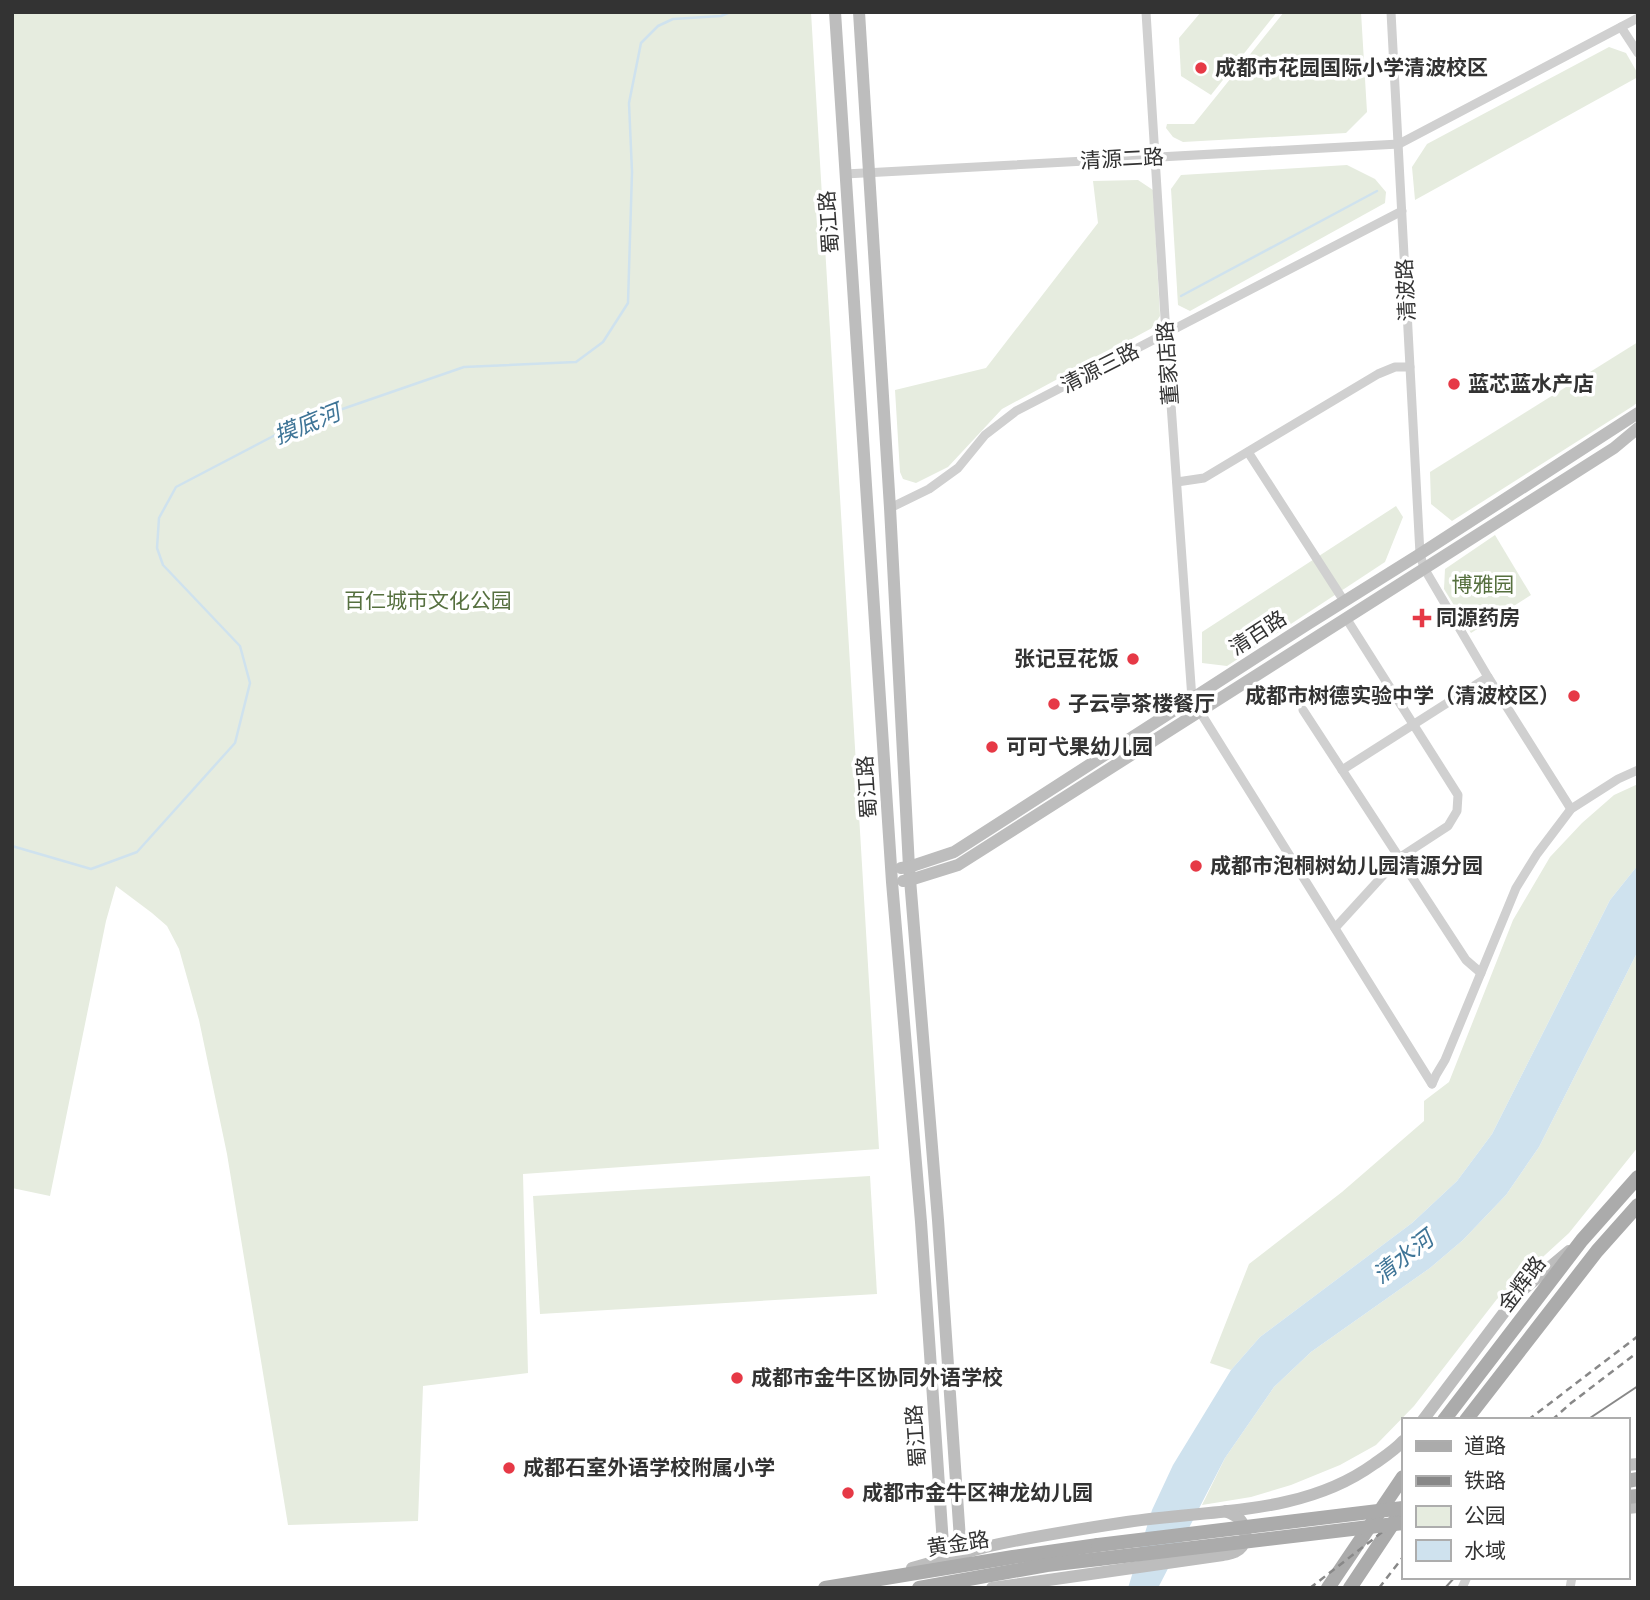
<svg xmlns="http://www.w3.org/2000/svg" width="1650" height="1600" font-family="Cabin,'Noto Sans SC',sans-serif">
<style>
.green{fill:#e6ecdf}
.water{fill:#cfe2ee}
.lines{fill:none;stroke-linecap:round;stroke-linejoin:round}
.stream{stroke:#cfe2ee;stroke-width:2.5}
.street{stroke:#d0d0d0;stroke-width:9}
.secondary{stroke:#bdbdbd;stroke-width:12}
.primary{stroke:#ababab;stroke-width:14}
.tram{stroke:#888;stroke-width:2}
.rail{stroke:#888;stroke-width:2.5;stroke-dasharray:7 5;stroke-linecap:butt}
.primary-bridge{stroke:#ababab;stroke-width:14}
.poi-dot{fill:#e63946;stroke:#fff;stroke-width:2.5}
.labels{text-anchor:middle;stroke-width:7;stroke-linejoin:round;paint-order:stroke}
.poi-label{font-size:21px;font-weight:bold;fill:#333;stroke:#fff;text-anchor:start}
.street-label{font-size:21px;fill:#333;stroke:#fff}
.park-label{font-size:21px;fill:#56703f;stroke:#fff}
.water-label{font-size:23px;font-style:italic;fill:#3f7597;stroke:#fff}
</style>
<rect width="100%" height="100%" fill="#fff"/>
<g class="green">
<path d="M12,12h799l68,1137 -356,25 5,199 -105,13 -5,135 -130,4 -61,-371 -28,-134 -20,-71 -12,-23 -15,-13 -36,-27 -10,35 -56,275 -38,-8z"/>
<path d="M1201,12h76l-66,83 -30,-19 -2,-38z"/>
<path d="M1284,12h77l6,100 -21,21 -163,9 -10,-5 -7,-9 1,-4h27z"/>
<path d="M1609,47l17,6 12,21v3l-223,123 -3,-33 15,-23z"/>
<path d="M1347,165l28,14 11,13 -1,11 -195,108 -12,-6 -7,-116 10,-14z"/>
<path d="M1138,180l15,10 7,126 -8,12 -150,81 -54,58 -32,16 -13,-4 -3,-7 -5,-82 91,-22 112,-145 -5,-42z"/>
<path d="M1638,342v60l-5,4 -181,115 -21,-17 -1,-32z"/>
<path d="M1396,506l7,11 -18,45 -158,104 -25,-3v-31z"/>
<path d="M1495,535l36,60 -60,38 -27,-44 1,-20z"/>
<path d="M1638,784v81l-28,35 -118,234 -35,47 -45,42 -152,114 -29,33 -21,-7 39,-99 93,-72 82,-71v-20l25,-19 64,-162 37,-63 32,-34 32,-28z"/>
<path d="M1638,951v196l-69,86 -72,66 -83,107 -38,39 -36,20 -49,20 -40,12 -49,8 23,-47 49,-71 37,-35 119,-84 33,-28 43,-45 33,-48z"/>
<path d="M870,1176l7,118 -337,20 -7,-118z"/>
</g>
<path class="water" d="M1638,865v86l-99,196 -33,48 -43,45 -33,28 -119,84 -37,35 -49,71 -67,130h-30l24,-78 21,-45 58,-95 29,-33 152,-114 45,-42 35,-47 118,-234z"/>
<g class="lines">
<g class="stream">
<path d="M1181,296l196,-105"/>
<path d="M12,846l79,23 46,-17 98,-109 15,-60 -10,-37 -77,-81 -6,-17 2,-30 17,-31 107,-56 16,-7 165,-57 112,-5 27,-20 25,-39 4,-131 -3,-69 12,-60 17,-17 15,-7 48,-3 9,-4"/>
</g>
<g class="street">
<path d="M1146,12l20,322 26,365 240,385"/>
<path d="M1391,12l29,542 4,14 64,109 83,132"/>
<path d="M1621,27l17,26"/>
<path d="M845,174l554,-30 239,-126"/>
<path d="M1248,452l96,149"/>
<path d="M1177,482l27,-4 174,-104 17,-7h15"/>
<path d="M890,508l39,-19 29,-21 27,-33 31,-24 386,-200"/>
<path d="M1303,710l163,250 15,13"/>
<path d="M1342,770l146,-93"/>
<path d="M1335,928l64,-70 49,-32 9,-15 1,-16 -112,-177"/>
<path d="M1432,1084l4,-9 9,-15 71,-172 21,-34 34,-45 47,-30 20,-9"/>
<path d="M1462,1588l5,-11"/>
<path d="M1570,1588l2,-11"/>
</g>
<g class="secondary">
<path d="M835,12l57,870 29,340 23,337"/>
<path d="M859,12l31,496 19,359 29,353 23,334"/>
<path d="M901,868l8,-1 45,-15 354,-228 112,-70 218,-141"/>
<path d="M903,881l7,-1 48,-15 656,-417 24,-20"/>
<path d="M1423,1420l95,-126 51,-43"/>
<path d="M1627,1465l11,-1"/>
<path d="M1627,1508l11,-1"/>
<path d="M912,1568c26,-7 52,-16 78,-22 45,-10 91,-17 137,-24 84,-13 175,-6 247,-58 10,-7 21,-14 29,-23"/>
<path d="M992,1588l231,-33c4,-1 8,-1 12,-3 12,-5 13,-22 6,-31 -4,-6 -10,-7 -15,-10"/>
</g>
<g class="primary">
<path d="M1444,1420l138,-180 56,-63"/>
<path d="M1466,1420l131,-169 41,-46"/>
<path d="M1627,1481l11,-2"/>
<path d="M1627,1497l11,-1"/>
<path d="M825,1588l188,-31 85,-12"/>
<path d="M919,1588l128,-23 52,-6"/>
<path d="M1328,1588l75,-111"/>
<path d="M1350,1588l48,-72"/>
</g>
<g class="tram">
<path d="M1587,1420l51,-34"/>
<path d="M1445,1588l10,-11"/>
</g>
<g class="rail">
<path d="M1528,1420l110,-84"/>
<path d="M1552,1420l19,-17 67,-51"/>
<path d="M1310,1588l93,-72"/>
<path d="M1379,1588l24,-31"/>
</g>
<g class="primary-bridge">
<path d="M1098,1545l305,-37"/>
<path d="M1099,1559l304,-36"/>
</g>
</g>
<g class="poi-dot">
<circle cx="1201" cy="68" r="7"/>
<circle cx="1454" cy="384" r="7"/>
<path d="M1418.5 607.5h7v7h7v7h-7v7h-7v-7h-7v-7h7z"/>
<circle cx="1133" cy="659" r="7"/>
<circle cx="1574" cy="696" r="7"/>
<circle cx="1054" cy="704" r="7"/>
<circle cx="992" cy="747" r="7"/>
<circle cx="1196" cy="866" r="7"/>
<circle cx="737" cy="1378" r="7"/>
<circle cx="509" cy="1468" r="7"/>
<circle cx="848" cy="1493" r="7"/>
</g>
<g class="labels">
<g class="poi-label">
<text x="1215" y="75">成都市花园国际小学清波校区</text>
<text x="1468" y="391">蓝芯蓝水产店</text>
<text x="1436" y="625">同源药房</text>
<text x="1119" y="666" text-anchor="end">张记豆花饭</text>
<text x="1560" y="703" text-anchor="end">成都市树德实验中学（清波校区）</text>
<text x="1068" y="711">子云亭茶楼餐厅</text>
<text x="1006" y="754">可可弋果幼儿园</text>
<text x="1210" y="873">成都市泡桐树幼儿园清源分园</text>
<text x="751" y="1385">成都市金牛区协同外语学校</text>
<text x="523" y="1475">成都石室外语学校附属小学</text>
<text x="862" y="1500">成都市金牛区神龙幼儿园</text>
</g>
<g class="street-label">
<text transform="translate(1122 159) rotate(-3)" y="7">清源二路</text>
<text transform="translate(829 222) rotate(-94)" y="7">蜀江路</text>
<text transform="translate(1406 290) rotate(-93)" y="7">清波路</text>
<text transform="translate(1168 363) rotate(-94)" y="7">董家店路</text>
<text transform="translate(1100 368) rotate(-27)" y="7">清源三路</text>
<text transform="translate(1258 633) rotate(-33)" y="7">清百路</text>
<text transform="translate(867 787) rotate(-94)" y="7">蜀江路</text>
<text transform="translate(1522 1284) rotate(-53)" y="7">金辉路</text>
<text transform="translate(916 1436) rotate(-94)" y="7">蜀江路</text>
<text transform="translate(958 1544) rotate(-9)" y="7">黄金路</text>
</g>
<g class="park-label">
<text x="1483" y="592">博雅园</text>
<text x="428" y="608">百仁城市文化公园</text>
</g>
<g class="water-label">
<text transform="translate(307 424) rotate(-22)" y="8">摸底河</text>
<text transform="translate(1403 1257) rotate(-38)" y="8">清水河</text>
</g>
</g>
<rect width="1650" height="1600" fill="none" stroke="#333333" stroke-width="28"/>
<rect x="1402" y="1418" width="228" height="161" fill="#ffffff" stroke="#adadad" stroke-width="2"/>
<rect x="1416" y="1441" width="35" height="10" fill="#ababab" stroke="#adadad" stroke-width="2"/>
<text x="1464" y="1453" font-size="21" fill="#333333">道路</text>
<rect x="1416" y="1476" width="35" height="10" fill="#888888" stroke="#adadad" stroke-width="2"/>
<text x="1464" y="1488" font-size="21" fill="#333333">铁路</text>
<rect x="1416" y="1506" width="35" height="21" fill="#e6ecdf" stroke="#adadad" stroke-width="2"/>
<text x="1464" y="1523" font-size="21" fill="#333333">公园</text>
<rect x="1416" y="1540" width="35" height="21" fill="#cfe2ee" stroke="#adadad" stroke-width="2"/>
<text x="1464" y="1558" font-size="21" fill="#333333">水域</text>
</svg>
